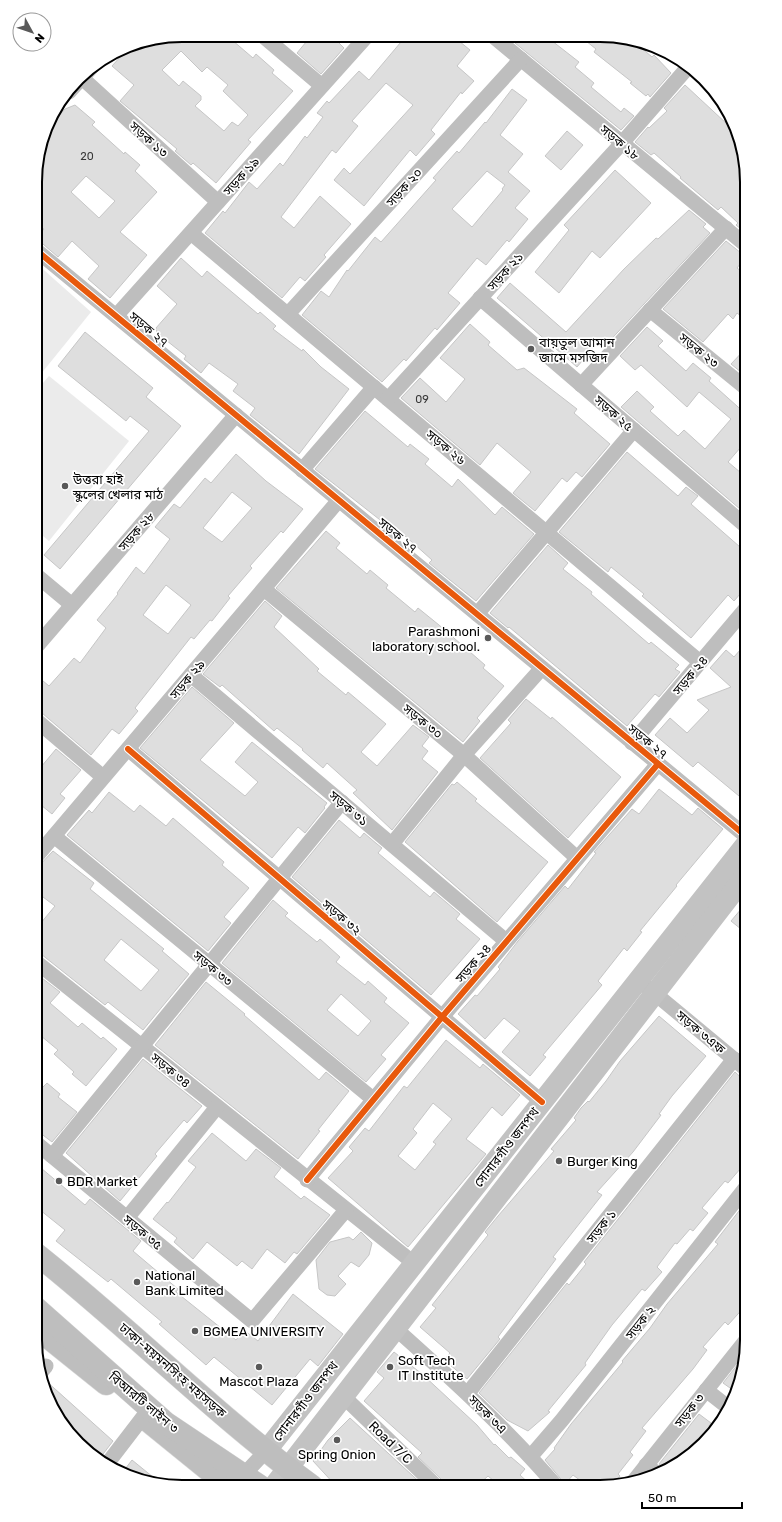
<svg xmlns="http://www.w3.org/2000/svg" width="782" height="1522" font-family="Rubik,'Noto Sans Bengali',sans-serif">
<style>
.green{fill:#ebebeb}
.building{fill:#dedede;stroke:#c6c6c6;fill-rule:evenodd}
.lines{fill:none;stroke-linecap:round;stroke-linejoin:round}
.trunk-casing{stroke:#dbdbdb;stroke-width:23}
.motorway-casing{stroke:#dbdbdb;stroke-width:23}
.minor{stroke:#bebebe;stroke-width:15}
.secondary{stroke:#c2c2c2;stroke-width:21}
.trunk{stroke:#bebebe;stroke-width:22}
.motorway{stroke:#bebebe;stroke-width:22}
.cycleway-casing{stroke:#fff;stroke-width:8}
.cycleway{stroke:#e8590c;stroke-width:6}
.poi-dot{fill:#595959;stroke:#fff;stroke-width:1.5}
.labels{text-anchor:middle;stroke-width:3.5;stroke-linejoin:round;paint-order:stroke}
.number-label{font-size:11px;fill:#383838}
.street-label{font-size:13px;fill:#000;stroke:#fff}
.poi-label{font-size:13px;fill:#000;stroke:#fff;text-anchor:start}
.rim{fill:none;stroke:#000;stroke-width:2}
</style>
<rect width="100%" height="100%" fill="#fff"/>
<g class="green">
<path d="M36,263l55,49 -55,68z"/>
<path d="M49,376l80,65 -80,100 -13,-11v-139z"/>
</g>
<g class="building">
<path d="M182,35h55l-5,5 21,18 3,-4 18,16 -2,3 21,18 -45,49 3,2 -35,41 -23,-20 -2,2 -16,-14 2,-2 -57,-48 14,-16 -22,-19 19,-21zM181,51l21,21 5,-5 21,18 -5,6 25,24 -10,11 -6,-4 -8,9 -29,-25 6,-6v-4l-18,-15 -4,5 -17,-16z"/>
<path d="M311,36h32l-5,6 6,6 -23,26 -24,-21z"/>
<path d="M406,36l48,1 16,13 -13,16 17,15 -12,13 -1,-2 -30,38 4,4 -19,22 -6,-6 -46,56 -30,-26 10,-12 6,6 63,-69 -27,-22 -34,38 6,5 -22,27 -4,-3 -51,67 13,11 26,-32 31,28 -27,31 2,2 -21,24 -5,-4 -18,21 -77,-65 18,-22 2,2 24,-31 8,7 23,-26 3,3 22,-30 2,2 16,-21 -6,-4 10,-12 2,2 30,-32 10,9z"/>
<path d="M520,37h27l32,25 -4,5 19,16 -3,4 30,25 3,-4 10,8 -13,14 -106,-87z"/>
<path d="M581,37l50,2 21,18 2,-2 17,18 -21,24 -2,-3 -2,2 -16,-13 2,-1 -38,-30 2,-3z"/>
<path d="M685,85l42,39 3,-3 9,14 8,47v52l-11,-9 2,-2 -17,-16 -3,3 -38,-32 1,-1 -27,-24 -3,2 -16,-13 13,-15 1,1 18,-17 -3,-3z"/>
<path d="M512,89l15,11 -27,35 23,19 -15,18 22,19 -15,17 13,11 -19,23 -2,-2 -21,25 -9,-7 -29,35 12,10 -23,27 -2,-2 -29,33 -2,-2 -22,23 -80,-67 19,-24 8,6 18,-27 1,1 27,-34 6,5 55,-62 -3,-2 24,-27 2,2 26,-31 1,1zM487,171l18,14 -3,4 1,1 -31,37 -20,-18z"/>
<path d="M75,105l20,17 -3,3 32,29 1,-2 15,13 -5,6 22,21 -37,40 27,23 -37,43 -22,-19 11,-13 -27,-25 -14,16 -22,-19 8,-9 -8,-5v-61l10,-33 19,-21zM86,176l29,25 -16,17 -28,-26z"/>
<path d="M567,131l16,14 -22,25 -16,-14z"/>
<path d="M615,170l36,33 -51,55 -8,-7 -33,42 -24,-21 34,-42 -5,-5z"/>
<path d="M689,210l17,14 -3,3 7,6 -106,114 -6,-5 -21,25 -80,-69 13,-15 56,49 58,-63 32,-31 2,1z"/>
<path d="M726,241l15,12 6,2 -10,13 10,8v45l-10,-8 -4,6 -5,-5 -25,28 -40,-33z"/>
<path d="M181,258l21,19 5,-6 51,43 2,-2 16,14 -3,3 29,22 1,-2 18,18 28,22 -50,65 -49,-39 5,-7 -22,-17 5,-7 -29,-21 -8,10 -17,-14 2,-3 -29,-23 -1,-5 21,-24 -20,-18z"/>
<path d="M470,324l20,18 -2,3 29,25 7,-2 53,41 -3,4 36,31 -28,33 -6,-5 -9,10 -5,-4 -27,33 -22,-18 18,-21 -34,-29 -17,22 -79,-67 19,-20 26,24 19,-23 -25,-21z"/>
<path d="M647,327l16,14 -5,5 28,25 7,-8 18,15 -2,3 38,34v25l-19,22 19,16v37l-126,-108 16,-16 17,16 -4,4 28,25 6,-6 21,19 26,-30 -32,-27 -12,15 -46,-42 -6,5 -15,-14z"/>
<path d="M85,332l68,56 -7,9 35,29 -121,143 -16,-14 105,-124 -19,-15 -4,5 -68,-55z"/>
<path d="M747,347v30l-16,-13z"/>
<path d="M365,411l43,36 2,-3 19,15 -4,5 27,23 6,-8 37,36 7,-8 32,27 -58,67 -47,-38 3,-3 -28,-25 -4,4 -17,-14 1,-2 -69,-54z"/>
<path d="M627,452l51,44 8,-9 12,9 -7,8 49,43 1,-2 6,6v35l-13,15 -6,-6 -37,43 -49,-42 2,-2 -33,-27 -3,5 -49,-40z"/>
<path d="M236,454l30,27 37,28 -20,24 -2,-2 -31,35 2,2 -24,28 2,2 -18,23 -2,-1 -16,19 -3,-2 -56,71 3,3 -19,23 -7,-5 -21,26 -49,-42 -6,-2v-36l13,11 25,-28 6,5 26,-35 -9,-8 21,-26 -1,-1 19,-26 8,7 26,-35 -15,-12 19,-23 6,4 25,-30 6,5zM232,492l20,16 -30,34 -19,-14zM166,585l25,20 -23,29 -25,-19z"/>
<path d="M326,531l14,12 -4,5 31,26 3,-4 18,15 -2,3 29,24 3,-4 21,17 46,40 -2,3 21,18 -27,32 3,3 -17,21 -187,-154z"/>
<path d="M548,545l20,18 -5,6 29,23 -1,2 58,50 2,-2 28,23 -4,4 5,3 -21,25 -4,-3 -28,32 -118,-99 -1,1 -18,-15z"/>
<path d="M265,601l17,15 -8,11 45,42 -2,2 29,24 2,-3 38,32 -25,28 16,14 36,-41 16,12 -7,9 6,5 -6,8 16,13 -46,58 -39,-37 4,-3 -30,-27 -4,5 -21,-18 1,-1 -26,-21 -3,3 -52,-46 -2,2 -17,-13z"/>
<path d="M747,642v144l-8,10 -41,-34 -5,5 -38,-32 15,-17 17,15 22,-23 -12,-10 34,-13 -21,-19 16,-18 8,7z"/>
<path d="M192,687l42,36 -34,37 45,36 13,-14 -23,-20 17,-20 75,61 -3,4 1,1 -20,25 -7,-6 -26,31 -132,-110z"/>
<path d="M526,699l25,20 1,-2 69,60 -53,61 -88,-80 31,-35 -3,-3z"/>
<path d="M56,749l25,21 -21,24 5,4 -13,16 -16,-13v-28z"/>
<path d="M457,782l20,17 -2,2 73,61 -51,60 -92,-80 47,-58 2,1z"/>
<path d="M659,789l33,26 6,-7 25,21 -47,56 1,1 -37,45 2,1 -15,19 -3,-3 -26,33 4,4 -59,70 3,2 -16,19 -28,-24 18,-21 -16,-13 -19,21 -27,-25 17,-19 2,1 23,-27 -2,-2 20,-26 47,-55 3,3 28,-36 -2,-1 38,-43 7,5z"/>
<path d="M109,792l25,20 6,-7 26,21 7,-8 51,44 -2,3 27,23 -25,29 7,6 -23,28 -141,-116 22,-25 3,3z"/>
<path d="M339,820l21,18 4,-5 13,11 5,4 -4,5 52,44 4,-5 26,22 -4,5 24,20 -49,56 -139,-118z"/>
<path d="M53,851l41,32 -4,6 74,60 -2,2 27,23 -46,56 -35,-28 -3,3 -64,-51 -6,-2v-22l20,-24 -20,-15v-21zM121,939l38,31 -18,21 -37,-31z"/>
<path d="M273,900l15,13 -3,3 32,26 3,-3 20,18 -4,5 29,23 3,-4 19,17 -3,4 25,21 -28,32 5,4 -20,23 -144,-119zM341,994l30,27 -13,15 -31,-26z"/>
<path d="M747,902v32l-16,-13z"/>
<path d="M38,975l22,17 -10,11 28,24 4,-4 19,16 2,-2 14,12 -31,37 -14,-12 2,-2 -20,-18 4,-4 -23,-19v-53z"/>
<path d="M206,982l39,32 -1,1 75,65 7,-8 23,19 -31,39 2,1 -22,28 -143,-114z"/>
<path d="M659,1016l47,40 -34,40 -13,18 2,1 -28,37 -36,40 5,3 -49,62 3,2 -58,78 2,2 -33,40 -23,-19 6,-7 -30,-26 16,-19 -4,-3 56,-70 -3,-3 13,-16 56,-65 -3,-2 25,-29 -2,-2 7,-10 7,-7 1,1 17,-21 14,-20z"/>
<path d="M446,1040l34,28 3,-4 37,31 -18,21 -10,-9 -26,32 20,15 -78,93 -80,-69 25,-27 -4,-4 16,-19 4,3 35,-45 3,2zM433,1103l19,16 -19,23 3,2 -21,26 -17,-14 19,-23 -4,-4z"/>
<path d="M143,1059l59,47 -15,17 -3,-3 -29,34 2,2 -37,45 -54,-48z"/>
<path d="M735,1072l12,11v14l-8,10 8,6v48l-19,22 -3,-2 -23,27 6,5 -15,18 -3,-2 -13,15 -2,-1 -18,24 5,5 -17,19 -3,-2 -30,36 -27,38 1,2 -38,46 2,1 -22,19 -21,-11 -28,-27 88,-110 2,2 17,-21 -2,-2z"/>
<path d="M35,1081l8,6 4,-4 13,11 -2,3 19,15 -25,30 -17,-13z"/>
<path d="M212,1133l34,28 10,-12 25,19 -7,9 27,22 3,-3 26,19 -33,39 -3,-2 -9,11 -18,-14 -15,20 -10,-8 -5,5 -30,-24 -14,17 -19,-17 3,-4 -24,-19 14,-17 1,1 28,-36 -8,-6z"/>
<path d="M35,1163l50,42 5,-6 51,42 -8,10 45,38 -2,3 60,48 8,-10 14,11 35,-47 50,40 -25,32 -8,-7 -38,46 -58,-48 -8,8 -47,-41 3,-2 -51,-43 -3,3 -52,-41 9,-11 -30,-24z"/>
<path d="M742,1207l5,3v94l-19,21 -3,-3 -22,25 4,3 -14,19 -51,59 4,3 -16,21 3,3 -15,19 2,2 -7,9 -24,2 -16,-12 -8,9 -20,-24 10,-11 -1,-1 17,-24 52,-62 -1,-1 28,-33 17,-24 51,-60 -3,-2z"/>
<path d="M361,1232l11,11 -3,12 -10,12 -8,-5 -13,14 8,8 -11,12 -8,-1 -8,-6 -3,-29 14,-18 19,-5 4,3z"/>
<path d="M394,1352l28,22 55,51 17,20 1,-1 14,14 2,-1 14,12 -5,6 13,12h-32l-13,-11 -12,11h-30l-3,-6 -25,-24 4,-4 -58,-52 20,-23 -7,-6z"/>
<path d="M745,1355l-8,36v2l-14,-10z"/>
<path d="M45,1380l68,61 -13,17 -40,-36 -17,-35 -1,-5z"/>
<path d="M699,1414l12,9 -2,3 7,5 -34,31 -16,8 -7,-6z"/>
<path d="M350,1418l51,47 23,21h-88l-23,-25 15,-21z"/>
<path d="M132,1460l32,26 -42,-13z"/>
</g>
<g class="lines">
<defs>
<g id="trunk">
<path d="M35,1253c95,75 180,162 277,233"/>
<path d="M35,1327l71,57"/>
<path d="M148,1421l80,65"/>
</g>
<path id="motorway" d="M35,1307l131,116 94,63"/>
</defs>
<use href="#trunk" class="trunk-casing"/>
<use href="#motorway" class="motorway-casing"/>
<g class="minor">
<path d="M263,36l59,50"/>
<path d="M494,37l253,209"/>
<path d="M81,77l137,125"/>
<path d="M69,92l22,-24"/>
<path d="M191,233l509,429"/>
<path d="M36,250l711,587"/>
<path d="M480,298l267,229"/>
<path d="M650,310l97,79"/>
<path d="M288,314l233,-255"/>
<path d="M116,316l251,-280"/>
<path d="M581,385l145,-157"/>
<path d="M388,399l234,-256 67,-77"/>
<path d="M302,470l72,-83"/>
<path d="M36,575l36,30"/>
<path d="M264,589l200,166 113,103"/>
<path d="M477,614l157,-184"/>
<path d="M36,647l200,-232"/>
<path d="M191,675l315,266"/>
<path d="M36,720l67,57"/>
<path d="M632,743l115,-136"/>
<path d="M128,749l414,353"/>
<path d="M54,836l319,263"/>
<path d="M392,844l72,-89 78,-87"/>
<path d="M36,857l303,-357"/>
<path d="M35,961l380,303"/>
<path d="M647,987l100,83"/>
<path d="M35,1142l217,179 94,-111"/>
<path d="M52,1156l290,-354"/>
<path d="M307,1180l135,-163 216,-253"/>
<path d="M127,1218l90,-111"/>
<path d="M396,1329c56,50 112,101 161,158"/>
<path d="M40,1373l6,-7"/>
<path d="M706,1390l23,18"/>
<path d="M468,1393l266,-334"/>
<path d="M344,1397l93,90"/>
<path d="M531,1456l31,-36 185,-234"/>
<path d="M107,1464l36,-47"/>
<path d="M646,1465l12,9"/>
<path d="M237,1482l29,-31"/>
<path d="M633,1482l114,-143"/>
</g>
<g class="secondary">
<path d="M266,1451l481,-608"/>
<path d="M274,1486l473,-612"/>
</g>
<use href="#trunk" class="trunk"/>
<use href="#motorway" class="motorway"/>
<defs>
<g id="cycleway">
<path d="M36,250l711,587"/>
<path d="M128,749l414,353"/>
<path d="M307,1180l135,-163 216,-253"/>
</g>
</defs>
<use href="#cycleway" class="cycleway-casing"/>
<use href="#cycleway" class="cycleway"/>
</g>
<g class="poi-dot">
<circle cx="531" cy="349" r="4"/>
<circle cx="65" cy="486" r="4"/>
<circle cx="488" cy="638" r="4"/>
<circle cx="559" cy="1161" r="4"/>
<circle cx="59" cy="1181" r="4"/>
<circle cx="137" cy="1282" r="4"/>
<circle cx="195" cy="1331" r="4"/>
<circle cx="259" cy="1367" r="4"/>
<circle cx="390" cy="1367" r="4"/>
<circle cx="337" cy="1440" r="4"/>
</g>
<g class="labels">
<g class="number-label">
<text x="87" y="160">20</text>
<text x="422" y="403">09</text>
</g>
<g class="street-label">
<text transform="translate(149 139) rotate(42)" y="5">সড়ক ১৩</text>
<text transform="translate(620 142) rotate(40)" y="5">সড়ক ১৮</text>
<text transform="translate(241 176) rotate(-48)" y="5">সড়ক ১৯</text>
<text transform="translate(404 187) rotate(-48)" y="5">সড়ক ২০</text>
<text transform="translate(505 271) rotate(-48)" y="5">সড়ক ২১</text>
<text transform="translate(149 329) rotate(40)" y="5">সড়ক ২৭</text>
<text transform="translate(699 350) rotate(39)" y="5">সড়ক ২৩</text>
<text transform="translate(614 413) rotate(41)" y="5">সড়ক ২৫</text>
<text transform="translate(446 447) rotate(40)" y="5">সড়ক ২৬</text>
<text transform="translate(136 531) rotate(-49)" y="5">সড়ক ২৮</text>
<text transform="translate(398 535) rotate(40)" y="5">সড়ক ২৭</text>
<text transform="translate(690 675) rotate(-50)" y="5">সড়ক ২৪</text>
<text transform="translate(187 679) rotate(-50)" y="5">সড়ক ২৯</text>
<text transform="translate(423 721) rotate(39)" y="5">সড়ক ৩০</text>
<text transform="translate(648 741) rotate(39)" y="5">সড়ক ২৭</text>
<text transform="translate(349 808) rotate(40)" y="5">সড়ক ৩১</text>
<text transform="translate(342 917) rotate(40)" y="5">সড়ক ৩২</text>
<text transform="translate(473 963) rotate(-49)" y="5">সড়ক ২৪</text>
<text transform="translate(213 968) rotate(40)" y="5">সড়ক ৩৩</text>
<text transform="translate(701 1032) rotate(40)" y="5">সড়ক ৩এফ</text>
<text transform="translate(171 1070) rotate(39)" y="5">সড়ক ৩৪</text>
<text transform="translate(506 1147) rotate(-52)" y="5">সোনারগাঁও জনপথ</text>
<text transform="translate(601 1226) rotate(-51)" y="5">সড়ক ১</text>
<text transform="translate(143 1232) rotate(40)" y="5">সড়ক ৩৫</text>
<text transform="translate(640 1322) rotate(-52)" y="5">সড়ক ২</text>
<text transform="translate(173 1370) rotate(41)" y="5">ঢাকা-ময়মনসিংহ মহাসড়ক</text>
<text transform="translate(305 1401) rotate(-52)" y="5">সোনারগাঁও জনপথ</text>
<text transform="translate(144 1402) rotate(40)" y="5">বিআরটি লাইন ৩</text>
<text transform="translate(689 1410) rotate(-52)" y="5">সড়ক ৩</text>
<text transform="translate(488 1414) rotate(45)" y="5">সড়ক ৩এ</text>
<text transform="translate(391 1442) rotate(44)" y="5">Road 7/C</text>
</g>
<g class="poi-label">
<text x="539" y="347">বায়তুল আমান<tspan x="539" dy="15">জামে মসজিদ</tspan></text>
<text x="73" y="484">উত্তরা হাই<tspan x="73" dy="15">স্কুলের খেলার মাঠ</tspan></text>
<text x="480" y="636" text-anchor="end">Parashmoni<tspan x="480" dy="15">laboratory school.</tspan></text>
<text x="567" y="1166">Burger King</text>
<text x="67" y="1186">BDR Market</text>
<text x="145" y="1280">National<tspan x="145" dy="15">Bank Limited</tspan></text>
<text x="203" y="1336">BGMEA UNIVERSITY</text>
<text x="398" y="1365">Soft Tech<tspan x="398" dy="15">IT Institute</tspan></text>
<text x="259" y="1386" text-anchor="middle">Mascot Plaza</text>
<text x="337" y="1459" text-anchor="middle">Spring Onion</text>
</g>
</g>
<path d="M0 0H782V1522H0ZM182 42H600A140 140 0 0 1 740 182V1340A140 140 0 0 1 600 1480H182A140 140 0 0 1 42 1340V182A140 140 0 0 1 182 42Z" fill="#fff" fill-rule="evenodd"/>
<path class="rim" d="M182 42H600A140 140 0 0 1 740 182V1340A140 140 0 0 1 600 1480H182A140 140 0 0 1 42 1340V182A140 140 0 0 1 182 42Z"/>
<g transform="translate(32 32) rotate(130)"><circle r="19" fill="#ffffff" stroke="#999999"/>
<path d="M0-3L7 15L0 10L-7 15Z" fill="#595959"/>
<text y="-6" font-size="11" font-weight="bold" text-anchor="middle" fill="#000000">N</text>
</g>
<path d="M642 1502v6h100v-6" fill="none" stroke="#000000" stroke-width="2"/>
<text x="648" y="1502" font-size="12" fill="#000000" stroke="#ffffff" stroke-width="3" paint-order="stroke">50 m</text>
</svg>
